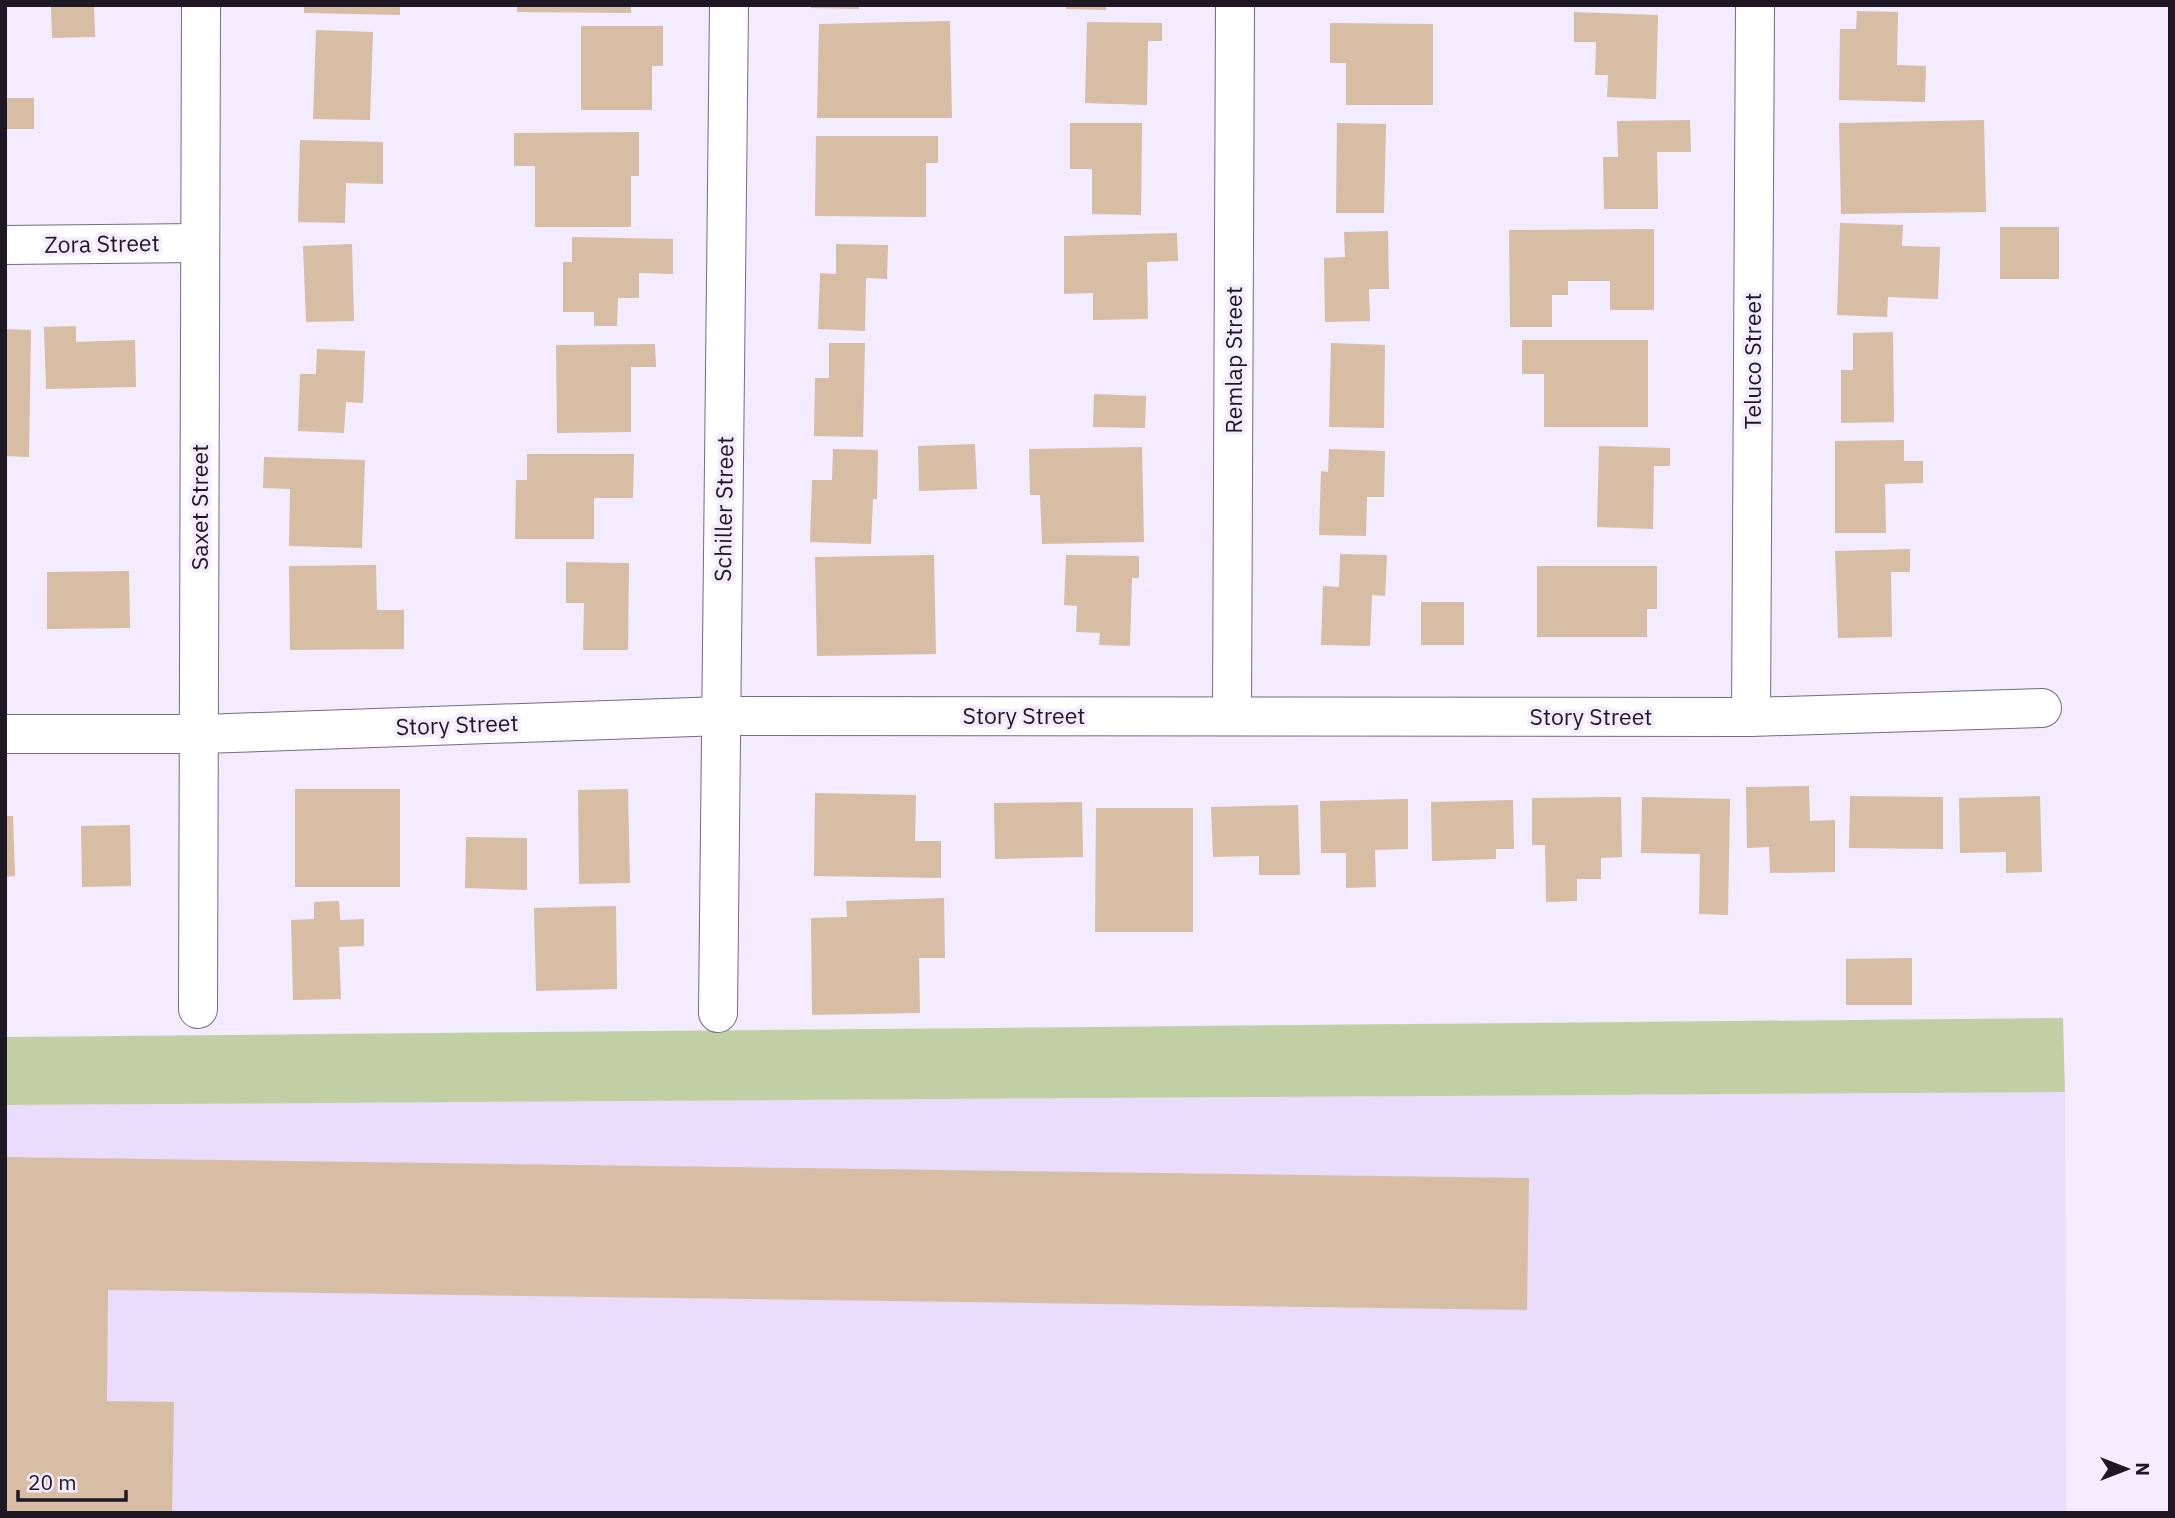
<svg xmlns="http://www.w3.org/2000/svg" width="2175" height="1518" font-family="'IBM Plex Sans',sans-serif">
<style>
.built{fill:#eaddfc}
.green{fill:#c1d0a4}
.building{fill:#d8bda5}
.lines{fill:none;stroke-linecap:round;stroke-linejoin:round}
.minor-casing{stroke:#766a86;stroke-width:40}
.minor{stroke:#fff;stroke-width:38}
.labels{text-anchor:middle;stroke-width:7;stroke-linejoin:round;paint-order:stroke}
.street-label{font-size:23px;fill:#1d1823;stroke:#f3ebfe}
</style>
<rect width="100%" height="100%" fill="#f3ebfe"/>
<path class="built" d="M2065,1092l1,421h-2061v-408z"/>
<path class="green" d="M2063,1018l2,74 -2060,13v-68z"/>
<g class="building">
<path d="M51,5h43l1,32 -43,1z"/>
<path d="M304,5h96v10l-96,-2z"/>
<path d="M517,5h114v8l-114,-1z"/>
<path d="M811,5h48v4l-48,-1z"/>
<path d="M1066,5h40v5l-40,-1z"/>
<path d="M1857,11l41,1 -1,53 29,1 -1,36 -86,-2 1,-71h16z"/>
<path d="M1574,12l84,3 -2,84 -49,-2 1,-22h-13l1,-33h-22z"/>
<path d="M950,21l2,97h-135l2,-94z"/>
<path d="M1087,22l75,1v18h-14l-1,64 -62,-2z"/>
<path d="M1330,23l103,1v81h-87v-42h-16z"/>
<path d="M581,26h82v40h-11v44h-71z"/>
<path d="M316,30l57,2 -3,88 -57,-1z"/>
<rect x="5" y="98" width="29" height="31"/>
<path d="M1690,120l1,32h-34l1,57h-54l-1,-52h15l-1,-36z"/>
<path d="M1984,120l2,92 -145,2 -2,-91z"/>
<path d="M1070,123h72l-1,92 -49,-1v-45h-22z"/>
<path d="M1337,123l49,1 -2,89h-48z"/>
<path d="M639,132v44h-8v51h-96v-61h-21v-33z"/>
<path d="M816,136h122v27h-12v54l-111,-1z"/>
<path d="M300,140l83,2v42l-37,-1 -1,40 -47,-1z"/>
<path d="M1840,223l63,2 -1,21 38,1 -2,52 -50,-2 -1,20 -50,-2z"/>
<rect x="2000" y="227" width="59" height="52"/>
<path d="M1654,229v81h-44v-29h-42v14h-16v32h-42l-1,-97z"/>
<path d="M1388,231l1,58h-20l1,32 -45,1 -1,-64 21,-1 -1,-25z"/>
<path d="M1177,233l1,28 -31,1 1,57 -55,1v-27l-29,1v-58z"/>
<path d="M572,237l101,2v35l-34,-1v25h-21l-1,28h-23v-14h-31v-50h9z"/>
<path d="M352,244l2,77 -48,1 -3,-76z"/>
<path d="M836,244l52,1 -1,34 -21,-1 -1,53 -47,-2 2,-56 16,1z"/>
<path d="M76,326v16l59,-2 1,47 -90,2 -2,-62z"/>
<path d="M5,329l26,1 -2,127 -24,-1z"/>
<path d="M1893,332l1,90 -53,1v-53h12v-37z"/>
<path d="M1522,340h126v87h-104v-53h-22z"/>
<path d="M829,343h36l-2,94 -49,-1 1,-58h14z"/>
<path d="M1331,343l54,2 -1,83 -55,-1z"/>
<path d="M655,344l1,23h-25v65l-74,1 -1,-88z"/>
<path d="M317,349l48,2 -2,52 -17,-1 -2,31 -46,-2 2,-57h16z"/>
<path d="M1094,394l52,2 -1,32 -52,-1z"/>
<path d="M1904,440v21h19v22l-38,1 1,49h-51v-92z"/>
<path d="M975,444l2,45 -58,2 -1,-45z"/>
<path d="M1599,446l71,2v18h-16l-1,63 -56,-2z"/>
<path d="M1142,447l2,95 -102,2 -2,-49h-10l-1,-46z"/>
<path d="M833,449l45,1 -1,49h-4l-2,45 -61,-2 2,-62h20z"/>
<path d="M1329,449l56,2 -1,46h-17l-1,39 -47,-1 2,-64 7,1z"/>
<path d="M527,454h107l-1,44h-39v41h-79l1,-59h11z"/>
<path d="M264,457l101,3 -3,88 -73,-2 1,-57 -27,-1z"/>
<path d="M1910,549v23h-19l1,65 -54,1 -3,-87z"/>
<path d="M1340,554l47,1 -2,41 -13,-1 -2,51 -49,-1 2,-59 16,1z"/>
<path d="M934,555l2,99 -119,2 -2,-99z"/>
<path d="M1066,555l73,1v22h-7l-2,68 -31,-1 1,-12 -24,-1 1,-26 -13,-1z"/>
<path d="M566,562l63,1 -1,87h-45l1,-47h-18z"/>
<path d="M376,565l1,45h27v39l-114,1 -1,-84z"/>
<path d="M1537,566h120v43h-10v28h-110z"/>
<path d="M129,571l1,57 -83,1v-57z"/>
<rect x="1421" y="602" width="43" height="43"/>
<path d="M1809,786l1,35 25,-1v52l-65,1 -1,-26 -22,1 -1,-61z"/>
<rect x="295" y="789" width="105" height="98"/>
<path d="M628,789l2,94 -51,1 -1,-94z"/>
<path d="M815,793l101,2 -1,46h26v37l-127,-2z"/>
<path d="M1850,796l93,1v52l-94,-1z"/>
<path d="M2040,796l2,76 -36,1v-21l-46,1 -1,-55z"/>
<path d="M1621,797l1,60 -21,1v21h-24v22l-31,1 -1,-57h-13v-47z"/>
<path d="M1642,797l88,2 -2,116 -29,-1 1,-60 -59,-1z"/>
<path d="M1408,799v50l-33,1 1,37 -30,1v-35h-25l-1,-52z"/>
<path d="M1513,800l1,49h-18v10l-64,2 -1,-59z"/>
<path d="M1082,802l1,55 -88,2 -1,-56z"/>
<path d="M1298,805l2,70h-41v-19l-46,1 -2,-50z"/>
<path d="M1096,808h97v124h-98z"/>
<path d="M5,816h8l2,60 -10,1z"/>
<path d="M130,825l1,61 -49,1 -1,-61z"/>
<path d="M466,837l61,1v52l-62,-2z"/>
<path d="M944,898l1,60h-26l1,55 -108,2 -1,-97 36,-1 -1,-16z"/>
<path d="M339,901l1,19 24,-1v27l-25,1 2,52 -48,1 -2,-80 23,-1v-17z"/>
<path d="M616,906l1,83 -81,2 -2,-83z"/>
<path d="M1912,958v47h-66v-46z"/>
<path d="M5,1157l1524,21 -2,132 -1419,-20 -1,111 67,1 -2,111h-167z"/>
</g>
<g class="lines">
<defs>
<g id="minor">
<path d="M5,245l193,-2"/>
<path d="M1232,715l3,-710"/>
<path d="M1751,717l4,-712"/>
<path d="M5,734h197l520,-18 1029,1 291,-9"/>
<path d="M198,1009c4,-334 -1,-669 3,-1004"/>
<path d="M718,1013l11,-1008"/>
</g>
</defs>
<use href="#minor" class="minor-casing"/>
<use href="#minor" class="minor"/>
</g>
<g class="labels">
<g class="street-label">
<text transform="translate(102 244) rotate(-1)" y="8">Zora Street</text>
<text transform="translate(1234 360) rotate(-90)" y="8">Remlap Street</text>
<text transform="translate(1753 361) rotate(-90)" y="8">Teluco Street</text>
<text transform="translate(200 507) rotate(-90)" y="8">Saxet Street</text>
<text transform="translate(724 509) rotate(-89)" y="8">Schiller Street</text>
<text x="1024" y="724">Story Street</text>
<text x="1591" y="725">Story Street</text>
<text transform="translate(457 725) rotate(-2)" y="8">Story Street</text>
</g>
</g>
<rect width="2175" height="1518" fill="none" stroke="#1d1823" stroke-width="14"/>
<g transform="translate(2126 1469) rotate(90)" stroke="#f3ebfe" stroke-width="5" paint-order="stroke">
<path d="M0-5L12 26L0 18L-12 26Z" fill="#1d1823"/>
<text y="-10" font-size="19" font-weight="bold" text-anchor="middle" fill="#1d1823">N</text>
</g>
<path d="M18 1490v10h108v-10" fill="none" stroke="#1d1823" stroke-width="3.5"/>
<text x="28" y="1490" font-size="21" fill="#1d1823" stroke="#f3ebfe" stroke-width="5" paint-order="stroke">20 m</text>
</svg>
